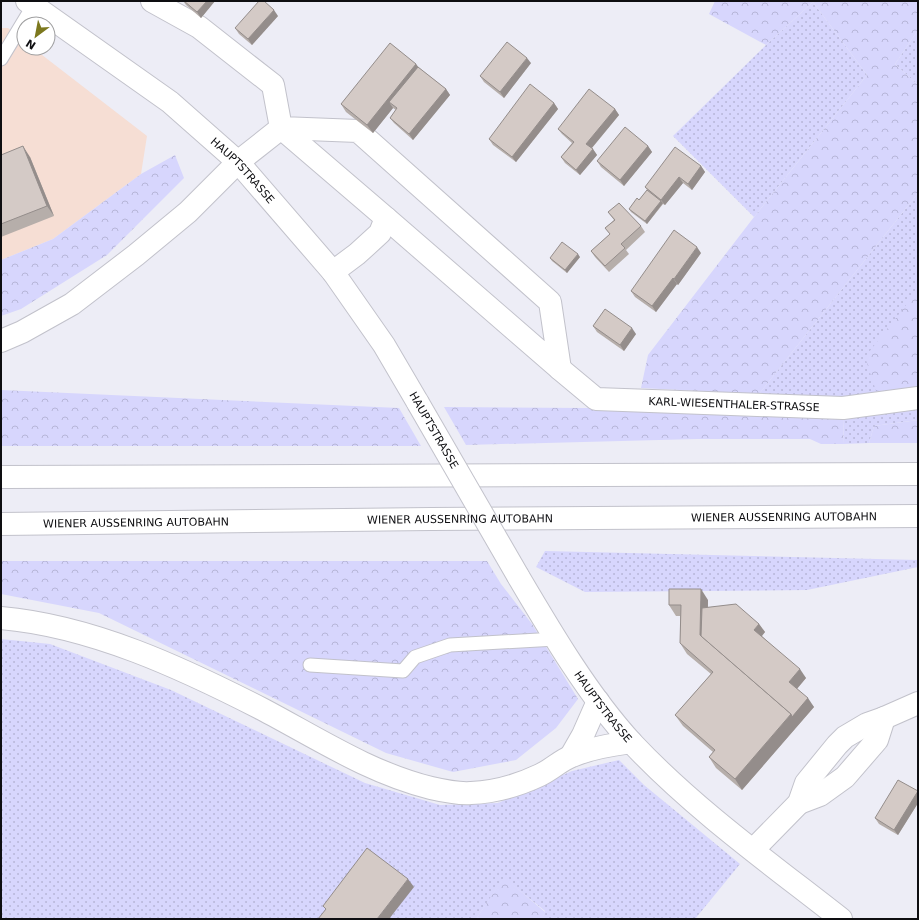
<svg xmlns="http://www.w3.org/2000/svg" width="919" height="920" font-family="'DejaVu Sans',sans-serif">
<style>
.commercial{fill:#f6ded4}
.grass{fill:url(#grass-dots)}
.forest{fill:url(#forest-crowns)}
.lines{fill:none;stroke-linecap:round;stroke-linejoin:round}
.lane-casing{stroke:#c2c2cb;stroke-width:15}
.street-casing{stroke:#c2c2cb;stroke-width:24}
.secondary-casing{stroke:#c2c2cb;stroke-width:24}
.highway-casing{stroke:#c2c2cb;stroke-width:24}
.lane{stroke:#fff;stroke-width:13}
.street{stroke:#fff;stroke-width:22}
.secondary{stroke:#fff;stroke-width:22}
.highway{stroke:#fff;stroke-width:22}
.secondary-bridge-casing{stroke:#c2c2cb;stroke-width:24;stroke-linecap:butt}
.secondary-bridge{stroke:#fff;stroke-width:22}
.wall{fill:#b6aeaa}
.shaded-wall{fill:#948d8b}
.building{fill:#d4cac6;stroke:#948d8b}
.labels{text-anchor:middle;stroke-width:3;stroke-linejoin:round;paint-order:stroke}
.street-label{font-size:11px;fill:#0e0e11;stroke:#fff}
</style>
<defs>
<pattern id="grass-dots" width="8" height="8" patternUnits="userSpaceOnUse"><rect width="8" height="8" fill="#d7d6fd"/><path d="M2 2h.1M6 6h.1" fill="none" stroke="#b7b6d8" stroke-width="1.8" stroke-linecap="round"/></pattern>
<pattern id="forest-crowns" width="20" height="18" patternUnits="userSpaceOnUse"><rect width="20" height="18" fill="#d7d6fd"/><path d="M2 6a3 3 0 1 1 6 0M12 15a3 3 0 1 1 6 0" fill="none" stroke="#b7b6d8"/></pattern>
</defs>
<rect width="100%" height="100%" fill="#ededf6"/>
<path class="commercial" d="M1,28h7l16,13v7h9l114,88 -6,38 -88,65 -52,21z"/>
<g class="grass">
<path d="M813,2l54,73 -113,142 -81,-81 93,-91z"/>
<path d="M918,30v55l-23,-21z"/>
<path d="M918,193v227l-44,6 -5,17 -26,1 1,-25 -100,-6z"/>
<path d="M545,551l373,9v7l-111,23 -222,2 -49,-25z"/>
<path d="M1,639l49,5 121,46 194,93 75,22 58,-2 74,-32 47,-11 25,25 96,79 -45,55h-153l3,-8 -41,-33 -28,41h-475z"/>
</g>
<g class="forest">
<path d="M715,1h203v29l-23,34 23,21v108l-159,201 -118,-6 7,-33 106,-138 113,-142 -54,-73 -47,43 -57,-31z"/>
<path d="M175,155l9,23 -77,77 -86,54 -20,7v-56l52,-21 88,-65z"/>
<path d="M918,290v97l-42,4 -11,-34z"/>
<path d="M1,390l398,18 22,38h-420z"/>
<path d="M638,406l206,12 -1,26h-22l-11,-5h-113l-231,6 -22,-38 141,1z"/>
<path d="M918,420v23h-49l5,-17z"/>
<path d="M1,561h486l14,23 31,40 46,75 -22,29 -40,32 -63,12 -67,-19 -287,-140 -98,-19z"/>
<path d="M504,877l41,35 -3,7h-66z"/>
</g>
<g class="lines">
<defs>
<g id="lane">
<path d="M1,59l32,-53"/>
<path d="M310,665l93,6 12,-14 35,-12 106,-6"/>
</g>
<g id="street">
<path d="M152,1l47,26 74,58 8,43 77,3 192,171 10,67 -174,-151"/>
<path d="M238,162l43,-34 105,90 -6,15 -23,21 -24,18"/>
<path id="s1" d="M560,369l36,30 247,9 75,-10"/>
</g>
<g id="secondary">
<path id="s2" d="M27,1l143,101 68,60 95,110 51,73 34,58"/>
<path id="s3" d="M518,576c33,56 70,119 114,167 62,66 139,121 209,176"/>
<path d="M799,803l21,-8 25,-18 32,-37 7,-22"/>
<path d="M753,850l46,-47 7,-20 31,-38 8,-8 22,-13 17,-6 34,-15"/>
</g>
<g id="highway">
<path d="M1,341l21,-9 50,-28 64,-49 52,-43 50,-50"/>
<path d="M1,477l917,-3"/>
<path id="s4" d="M1,524l430,-5 487,-3"/>
<path d="M1,618c91,8 181,50 261,91 55,29 108,64 169,79 13,3 27,6 40,5 24,-1 48,-8 69,-18 11,-5 21,-15 32,-19 19,-8 39,-11 59,-14"/>
<path d="M571,756l12,-21 15,-34"/>
</g>
</defs>
<use href="#lane" class="lane-casing"/>
<use href="#street" class="street-casing"/>
<use href="#secondary" class="secondary-casing"/>
<use href="#highway" class="highway-casing"/>
<use href="#lane" class="lane"/>
<use href="#street" class="street"/>
<use href="#secondary" class="secondary"/>
<use href="#highway" class="highway"/>
<defs>
<path id="secondary-bridge" d="M418,403l100,173"/>
</defs>
<use href="#secondary-bridge" class="secondary-bridge-casing"/>
<use href="#secondary-bridge" class="secondary-bridge"/>
</g>
<g class="wall">
<path d="M183,1h32l-14,17 -15,-13z"/>
<path d="M278,16l-26,29 -13,-11 -4,-6z"/>
<path d="M531,63l-27,35 -20,-16 -4,-6z"/>
<path d="M416,64l2,3 28,22 4,6 -37,45 -19,-17 -4,-5 6,-8 -3,-2 -20,25 -27,-21 -5,-8z"/>
<path d="M554,103l4,6 -42,53 -23,-17 -4,-6z"/>
<path d="M615,109l4,6 -27,33 5,7 -17,20 -15,-12 -4,-6 11,-14 -10,-9 -4,-5z"/>
<path d="M648,146l4,6 -28,34 -23,-19 -4,-6z"/>
<path d="M1,155l29,2 24,59 -53,21z"/>
<path d="M701,166l4,6 -13,18 -9,-7 -18,22 -2,-1 -16,20 -16,-12 -2,-3 10,-9 8,-10 -2,-3z"/>
<path d="M608,212l33,14 4,6 -19,18 3,4 -20,18 -14,-15 -4,-6 19,-17 -5,-6 9,-8z"/>
<path d="M701,253l-23,32 -1,-1 -21,28 -21,-15 -4,-6z"/>
<path d="M580,257l-13,16 -15,-12 -2,-3z"/>
<path d="M593,326l43,8 -12,17 -27,-19z"/>
<path d="M708,600v7l51,17 6,8 -3,4 44,42 -9,11 17,18 -72,83 -26,-22 -7,-11 4,-5 -30,-26 -8,-11 36,-41 -24,-20 -7,-11v-27h-4l-7,-11z"/>
<path d="M918,792v11l-20,32 -19,-11 -4,-6z"/>
</g>
<g class="shaded-wall">
<path d="M207,1h8l-14,17 -4,-6z"/>
<path d="M274,10l4,6 -26,29 -4,-6z"/>
<path d="M527,58l4,5 -27,35 -4,-6z"/>
<path d="M416,64l6,8 -33,30 4,6 -20,25 -6,-8z"/>
<path d="M446,89l4,6 -37,45 -4,-6z"/>
<path d="M554,103l4,6 -42,53 -4,-5z"/>
<path d="M615,109l4,6 -29,35 -4,-6z"/>
<path d="M23,146l7,11 24,59 -7,-10z"/>
<path d="M648,146l4,6 -28,34 -4,-6z"/>
<path d="M593,149l4,6 -17,20 -4,-5z"/>
<path d="M701,166l4,6 -13,18 -4,-6z"/>
<path d="M679,177l4,6 -18,22 -4,-5z"/>
<path d="M661,201l2,2 -16,21 -2,-3z"/>
<path d="M697,247l4,6 -23,32 -4,-6z"/>
<path d="M578,254l2,3 -13,16 -2,-3z"/>
<path d="M673,278l4,6 -21,28 -4,-6z"/>
<path d="M632,328l4,6 -12,17 -4,-6z"/>
<path d="M701,589l7,11 -1,43 -7,-8z"/>
<path d="M759,624l6,8 -5,6 -6,-8z"/>
<path d="M800,669l6,9 -11,13 -6,-9z"/>
<path d="M808,698l6,9 -72,83 -7,-11 56,-65z"/>
<path d="M918,791v12l-20,32 -4,-5z"/>
<path d="M408,879l6,8 -25,32h-12z"/>
</g>
<g class="building">
<path d="M184,1h23l-10,11z"/>
<path d="M259,1h5l10,9 -26,29 -13,-11z"/>
<path d="M507,42l20,16 -27,34 -20,-16z"/>
<path d="M390,43l26,21 -49,61 -26,-21z"/>
<path d="M418,67l28,22 -37,45 -19,-16 7,-10 -8,-6z"/>
<path d="M530,84l24,19 -42,54 -23,-18z"/>
<path d="M589,89l26,20 -29,35 7,5 -17,21 -15,-13 13,-15 -16,-13z"/>
<path d="M625,127l23,19 -28,34 -23,-19z"/>
<path d="M23,146l24,60 -46,18v-69z"/>
<path d="M675,147l26,19 -13,18 -9,-7 -18,23 -16,-13z"/>
<path d="M647,190l14,11 -16,20 -16,-12 8,-11 2,2z"/>
<path d="M619,203l22,23 -20,18 4,4 -20,18 -14,-15 19,-17 -5,-6 10,-8 -7,-8z"/>
<path d="M674,230l23,17 -23,32 -1,-1 -21,28 -21,-15z"/>
<path d="M562,242l16,12 -13,16 -15,-12z"/>
<path d="M605,309l27,19 -12,17 -27,-19z"/>
<path d="M669,589h32l-1,46 91,79 -56,65 -26,-22 6,-7 -40,-35 38,-43 -33,-29 1,-38h-12z"/>
<path d="M736,604l23,20 -5,6 46,39 -11,13 19,16 -16,19 -1,-3 -90,-78 1,-28z"/>
<path d="M898,780l20,11 -24,39 -19,-12z"/>
<path d="M367,848l41,31 -31,40h-59l8,-10 -3,-3z"/>
</g>
<g class="labels">
<g class="street-label">
<text dy="4" stroke="none"><textPath href="#s2" startOffset="275">HAUPTSTRASSE</textPath></text>
<text dy="4" stroke="none"><textPath href="#s1" startOffset="185">KARL-WIESENTHALER-STRASSE</textPath></text>
<text transform="translate(434 430) rotate(60)" y="4">HAUPTSTRASSE</text>
<text dy="4" stroke="none"><textPath href="#s4" startOffset="783">WIENER AUSSENRING AUTOBAHN</textPath></text>
<text dy="4" stroke="none"><textPath href="#s4" startOffset="459">WIENER AUSSENRING AUTOBAHN</textPath></text>
<text dy="4" stroke="none"><textPath href="#s4" startOffset="135">WIENER AUSSENRING AUTOBAHN</textPath></text>
<text dy="4" stroke="none"><textPath href="#s3" startOffset="156">HAUPTSTRASSE</textPath></text>
</g>
</g>
<rect width="919" height="920" fill="none" stroke="#0e0e11" stroke-width="4"/>
<g transform="translate(36 36) rotate(212)"><circle r="19" fill="#ffffff" stroke="#9f9fa0"/>
<path d="M0-3L7 15L0 10L-7 15Z" fill="#7c781e"/>
<text y="-6" font-size="11" font-weight="bold" text-anchor="middle" fill="#0e0e11">N</text>
</g>
</svg>
